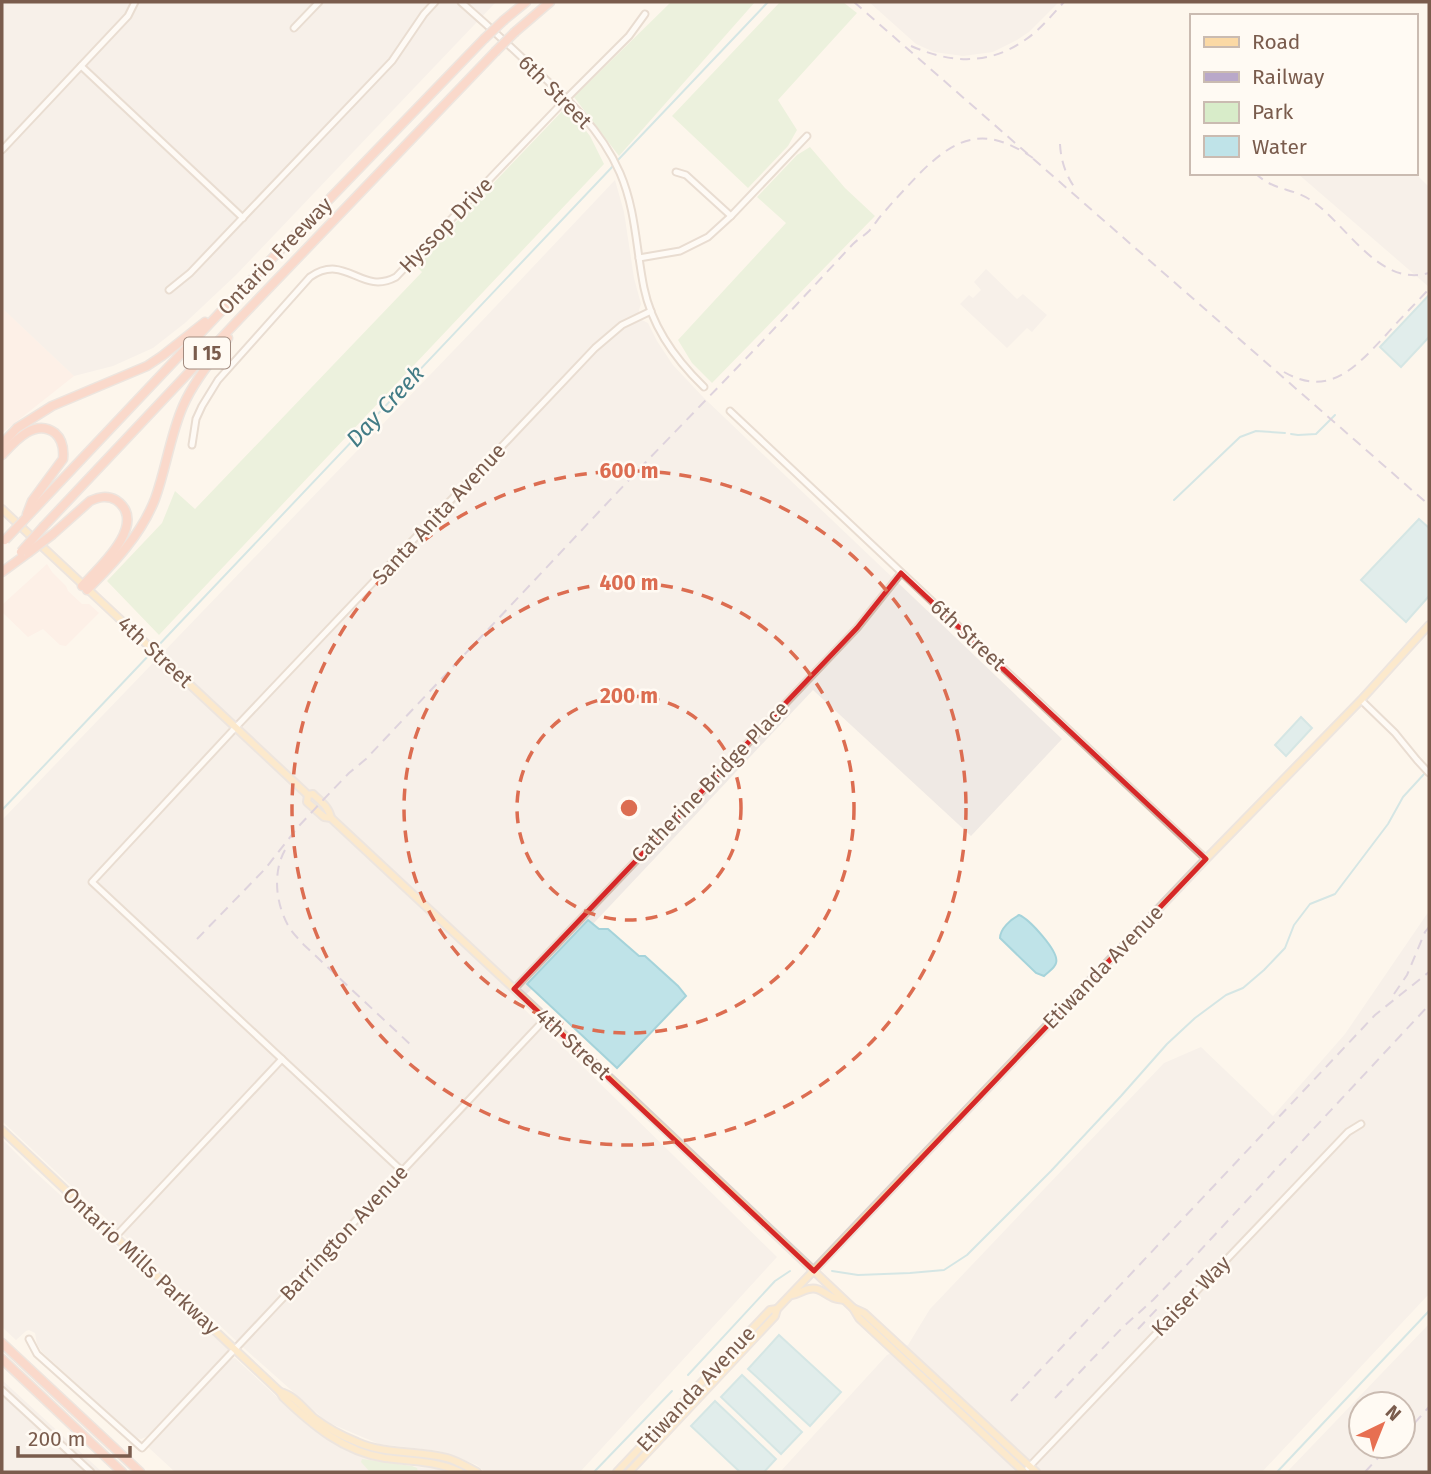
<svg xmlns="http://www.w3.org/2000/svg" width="1431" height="1474" font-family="'Fira Sans',sans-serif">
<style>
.commercial{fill:#fde8e0}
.industrial{fill:#efe9e4;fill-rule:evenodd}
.green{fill:#d8ecc9}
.water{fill:#bfe3e8;stroke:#a5d3da;stroke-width:2}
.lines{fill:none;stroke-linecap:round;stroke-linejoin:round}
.stream{stroke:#a5d3da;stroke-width:2}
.minor-casing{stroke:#d1beb0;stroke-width:9}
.major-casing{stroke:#dad1cd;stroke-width:10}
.highway-casing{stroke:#dad1cd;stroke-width:11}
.minor{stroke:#fff;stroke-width:5}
.major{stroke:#fbd9a5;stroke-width:6}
.highway{stroke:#f7b7a3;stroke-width:8}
.rail{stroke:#b9a8c9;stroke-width:2;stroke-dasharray:10 7;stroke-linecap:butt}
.highway-bridge-casing{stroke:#dad1cd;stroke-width:11;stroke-linecap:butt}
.highway-bridge{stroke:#f7b7a3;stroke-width:8}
.marked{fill:none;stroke:#d62828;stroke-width:5;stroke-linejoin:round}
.ring{fill:none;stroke:#dc6d51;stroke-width:3.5;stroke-dasharray:12 9}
.labels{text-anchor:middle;stroke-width:5;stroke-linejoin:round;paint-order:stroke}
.shield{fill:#fffaf3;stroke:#a28b7f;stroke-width:2}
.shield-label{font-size:19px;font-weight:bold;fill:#7a5c4d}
.street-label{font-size:21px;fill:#7a5c4d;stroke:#fffaf3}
.water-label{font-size:23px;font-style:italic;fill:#437c86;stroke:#fffaf3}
.centre{fill:#dc6d51;stroke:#fffaf3;stroke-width:3.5}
.ring-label{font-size:21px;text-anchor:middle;font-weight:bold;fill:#dc6d51;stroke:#fffaf3;stroke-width:5;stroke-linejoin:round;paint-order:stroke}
</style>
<rect width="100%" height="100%" fill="#fdf6ec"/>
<g class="commercial">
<path d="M2,308l72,68 -72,57z"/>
<path d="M47,564l5,8 14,14 2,5 14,13h7l10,9 -33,33 -6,-1 -17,-16 -15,8 -26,-25v-7z"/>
</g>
<g class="industrial">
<path d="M2,2h494l-260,273 -51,48 -32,25 -40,18 -39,10 -72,-68z"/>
<path d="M869,2h190l-30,30 -12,8 -24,12 -30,4 -29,-4 -18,-8z"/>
<path d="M1297,173h118l14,14v100z"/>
<path d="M615,180l9,32 10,66 7,26 -2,6 3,10 6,3 9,18 16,24 31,33 358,341 -91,97 -158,-146 -283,301 -13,11 260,255 -197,215h-95l-8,-7 -37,-14 -61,-7 -52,-22 -81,-72 -244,-229v-301l476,-495z"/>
<path d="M986,269l31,30 6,-5 24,21 -15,17 -5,-4 -20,20 -47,-44 9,-9 4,3 8,-8 -7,-8z"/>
<path d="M1429,911v383l-167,178h-482l107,-117 21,-10 22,-36 234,-246 37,-16 72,69 72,-82z"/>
<path d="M2,1139l31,31 196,180 -83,87 -5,2 -6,-2 -93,-85 -5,-8 -2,-11 -6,-3 -3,1 -10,9 -14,-13z"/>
<path d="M1429,1324v148h-142zM1361,1404h42v42h-42z"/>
<path d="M235,1358l72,67 34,22 27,12 14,3 34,5 21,1 13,4h-275l-27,-25 83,-88z"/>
<path d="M2,1380l88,81 12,11h-100z"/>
</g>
<g class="green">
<path d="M671,2h84l-136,154 -45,-59z"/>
<path d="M780,2h63l14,11 -79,87 19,30 -9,16 -40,42 -76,-72z"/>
<path d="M567,106l23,30 14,28 -445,471 -52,-54 55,-58 13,-32 20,18 227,-237 -7,-7z"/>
<path d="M810,147l35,41 30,28 -163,167 -20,-20 -14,-23 108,-117 -29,-26 40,-42z"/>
<path d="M362,1459l50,7 5,2 1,4h-48l-9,-10z"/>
</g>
<g class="water">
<path d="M1429,295v42l-28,30 -21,-20z"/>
<path d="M1419,519l10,9v68l-23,26 -45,-42z"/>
<path d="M1301,717l11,11 -26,28 -11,-11z"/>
<path d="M1019,915c10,4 41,37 37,48 -1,5 -8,9 -12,13l-8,-3 -36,-35c0,-9 11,-19 19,-23z"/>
<path d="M588,920l11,9h9l31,27h6l33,30 8,10 -69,72 -90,-84z"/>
<path d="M779,1335l62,57 -31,34 -62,-57z"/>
<path d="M742,1375l60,57 -21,22 -60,-57z"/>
<path d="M715,1401l61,58 -12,13h-24l-49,-46z"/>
</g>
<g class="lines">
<g class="stream">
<path d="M617,161l151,-159"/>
<path d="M1291,434l7,1 18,-1 19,-19"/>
<path d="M1174,500l66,-63 16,-6 29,2"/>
<path d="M155,649l459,-484"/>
<path d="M2,810l149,-157"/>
<path d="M832,1271l26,4 52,-2 34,-3 23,-15 84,-84 70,-75 46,-52 28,-26 31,-23 17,-7 21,-18 21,-22 9,-23 16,-21 25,-10 53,-70 15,-27 22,-24"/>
<path d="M688,1375l87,-94 15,-10"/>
<path d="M594,1472l78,-81"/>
<path d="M1277,1472l152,-161"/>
</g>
<defs>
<g id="minor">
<path d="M461,2c24,21 48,43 71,65 35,31 69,62 88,106 16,37 16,76 24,115 8,39 32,72 60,99"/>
<path d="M294,28l25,-26"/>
<path d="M81,66l162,152"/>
<path d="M2,150l126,-134 7,-14"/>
<path d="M676,172l10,3 45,41"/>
<path d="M639,258l41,-7 28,-14 23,-21 76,-80"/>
<path d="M169,290l21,-17 202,-212 32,-47 11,-12"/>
<path d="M730,411l476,448"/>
<path d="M192,445l4,-26 6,-13 16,-26 92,-103c36,-25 51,19 86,0l171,-179 62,-62 16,-22"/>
<path d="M1361,700l34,33 22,27 12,13"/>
<path d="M514,989l343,-361 44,-55"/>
<path d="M402,1171l-310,-289 144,-155 359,-379 27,-23 29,-14"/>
<path d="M115,1237l167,-178"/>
<path d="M29,1339l8,15 105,94 404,-430"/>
<path d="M2,1390l89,82"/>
<path d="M1028,1468l320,-336 13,-8"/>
</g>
<g id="major">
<path d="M2,509l306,286 5,-1c8,8 16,13 18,24"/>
<path d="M308,795l-1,7 17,15 7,1 296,276 226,214 6,10 165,154"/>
<path d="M2,1130l278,262 3,5c29,28 61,55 102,61 25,3 52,3 75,14"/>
<path d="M792,1295c7,-1 11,-5 17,-6 11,-2 14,4 23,8 3,2 8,2 12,3"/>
<path d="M853,1308l11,5 172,159"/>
<path d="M280,1392c14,3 24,17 34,26 13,10 28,18 43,24 29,13 60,8 90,16 11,3 20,9 30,14"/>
<path d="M617,1472l153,-162 7,-1"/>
<path d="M629,1472l146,-156 2,-7 429,-450 155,-159 68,-75"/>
</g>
<g id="highway">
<path d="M504,20l22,-18"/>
<path d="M515,32l35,-30"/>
<path d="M2,444l15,-16 35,-22 95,-40 15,-10 43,-34"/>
<path d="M2,455c13,-14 33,-37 53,-22 8,7 9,16 8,26l-31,42 -5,13"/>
<path d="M24,520l206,-218 254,-263"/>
<path d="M44,526l199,-211 252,-263"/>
<path d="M53,534l37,-33c9,-4 17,-6 26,-1 34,23 -18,69 -34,86"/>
<path d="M2,572l26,-19"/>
<path d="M87,590c27,-27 54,-55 68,-91 11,-30 15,-63 28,-93 11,-25 29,-46 45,-68"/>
<path d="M2,1343l138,129"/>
<path d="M2,1359l120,113"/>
</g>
</defs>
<use href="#minor" class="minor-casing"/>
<use href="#major" class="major-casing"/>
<use href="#highway" class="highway-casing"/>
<use href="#minor" class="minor"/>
<use href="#major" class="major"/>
<use href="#highway" class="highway"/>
<g class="rail">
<path d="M854,2l575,503"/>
<path d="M911,46c39,17 77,20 114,-6 15,-10 27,-25 39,-38"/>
<path d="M1060,144c1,18 6,32 17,47"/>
<path d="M1255,173c19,18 34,14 54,26 37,23 69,89 120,74"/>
<path d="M1284,372c45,26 72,-5 101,-36 14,-16 29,-31 44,-47"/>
<path d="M285,850c-13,23 -9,55 4,77 4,7 10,12 15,18l108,101"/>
<path d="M197,939l68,-70 33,-42 26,-28 25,-26 17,-14 278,-295 114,-118 95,-102c5,-5 11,-8 16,-13 6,-7 11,-15 17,-21 11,-13 22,-24 33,-36 39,-39 67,-48 114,-16"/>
<path d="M1394,994l13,-19 18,-43 4,-5"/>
<path d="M1138,1329l19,-20"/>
<path d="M1055,1398l68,-71 30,-27 29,-30 247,-265"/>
<path d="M1011,1401l364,-386 54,-43"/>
<path d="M1403,1436l26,-29"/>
<path d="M1365,1472l24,-26"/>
</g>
<defs>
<g id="highway-bridge">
<path d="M484,39l20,-19"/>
<path d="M495,52l20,-20"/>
<path d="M5,540l19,-20"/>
<path d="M21,552l23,-26"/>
<path d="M28,553l25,-19"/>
</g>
</defs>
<use href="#highway-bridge" class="highway-bridge-casing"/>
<use href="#highway-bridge" class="highway-bridge"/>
</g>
<path d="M0 0H1431V1474H0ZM901,573l305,286 -392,412 -300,-282 343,-361z" fill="#fdf6ec" fill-opacity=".55" fill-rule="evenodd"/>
<path class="marked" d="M901,573l305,286 -392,412 -300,-282 343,-361z"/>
<g class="ring">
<circle cx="629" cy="808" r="112"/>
<circle cx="629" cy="808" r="225"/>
<circle cx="629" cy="808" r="337"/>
</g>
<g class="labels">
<rect class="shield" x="184" y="337.5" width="46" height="31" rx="5"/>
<g class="shield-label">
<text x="207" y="360">I 15</text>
</g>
<g class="street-label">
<text transform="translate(555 92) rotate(45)" y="7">6th Street</text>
<text transform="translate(446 225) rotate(-46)" y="7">Hyssop Drive</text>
<text transform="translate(275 256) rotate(-46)" y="7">Ontario Freeway</text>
<text transform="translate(439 514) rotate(-47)" y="7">Santa Anita Avenue</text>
<text transform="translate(968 635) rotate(43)" y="7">6th Street</text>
<text transform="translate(155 652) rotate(43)" y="7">4th Street</text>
<text transform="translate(710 782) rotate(-46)" y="7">Catherine Bridge Place</text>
<text transform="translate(1103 967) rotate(-46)" y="7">Etiwanda Avenue</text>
<text transform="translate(573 1044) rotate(43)" y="7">4th Street</text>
<text transform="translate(344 1233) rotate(-47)" y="7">Barrington Avenue</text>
<text transform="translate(141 1261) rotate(43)" y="7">Ontario Mills Parkway</text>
<text transform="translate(1191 1296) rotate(-46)" y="7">Kaiser Way</text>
<text transform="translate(696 1389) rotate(-47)" y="7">Etiwanda Avenue</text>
</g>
<g class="water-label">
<text transform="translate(385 406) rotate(-47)" y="8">Day Creek</text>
</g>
</g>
<circle cx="629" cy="808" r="10" class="centre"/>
<g class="ring-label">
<text x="629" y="478">600 m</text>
<text x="629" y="590">400 m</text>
<text x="629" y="703">200 m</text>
</g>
<rect width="1431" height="1474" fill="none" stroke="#7a5c4d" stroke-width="7"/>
<rect x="1190" y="14" width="228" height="161" fill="#fffaf3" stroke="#cabbb1" stroke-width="2"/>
<rect x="1204" y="37" width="35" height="10" fill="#fbd9a5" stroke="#cabbb1" stroke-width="2"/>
<text x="1252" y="49" font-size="21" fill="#7a5c4d">Road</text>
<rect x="1204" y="72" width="35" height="10" fill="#b9a8c9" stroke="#cabbb1" stroke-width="2"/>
<text x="1252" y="84" font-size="21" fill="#7a5c4d">Railway</text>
<rect x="1204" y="102" width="35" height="21" fill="#d8ecc9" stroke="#cabbb1" stroke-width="2"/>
<text x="1252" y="119" font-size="21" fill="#7a5c4d">Park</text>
<rect x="1204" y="136" width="35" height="21" fill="#bfe3e8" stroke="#cabbb1" stroke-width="2"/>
<text x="1252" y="154" font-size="21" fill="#7a5c4d">Water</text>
<g transform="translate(1382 1425) rotate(43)"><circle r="33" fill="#fffaf3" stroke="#cabbb1" stroke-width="2"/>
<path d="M0-5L12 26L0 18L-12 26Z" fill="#e76f51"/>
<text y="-10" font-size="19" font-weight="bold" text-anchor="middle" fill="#7a5c4d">N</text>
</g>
<path d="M18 1446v10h112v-10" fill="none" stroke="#7a5c4d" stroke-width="3.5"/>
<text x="28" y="1446" font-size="21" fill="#7a5c4d" stroke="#fffaf3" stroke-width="5" paint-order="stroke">200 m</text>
</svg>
